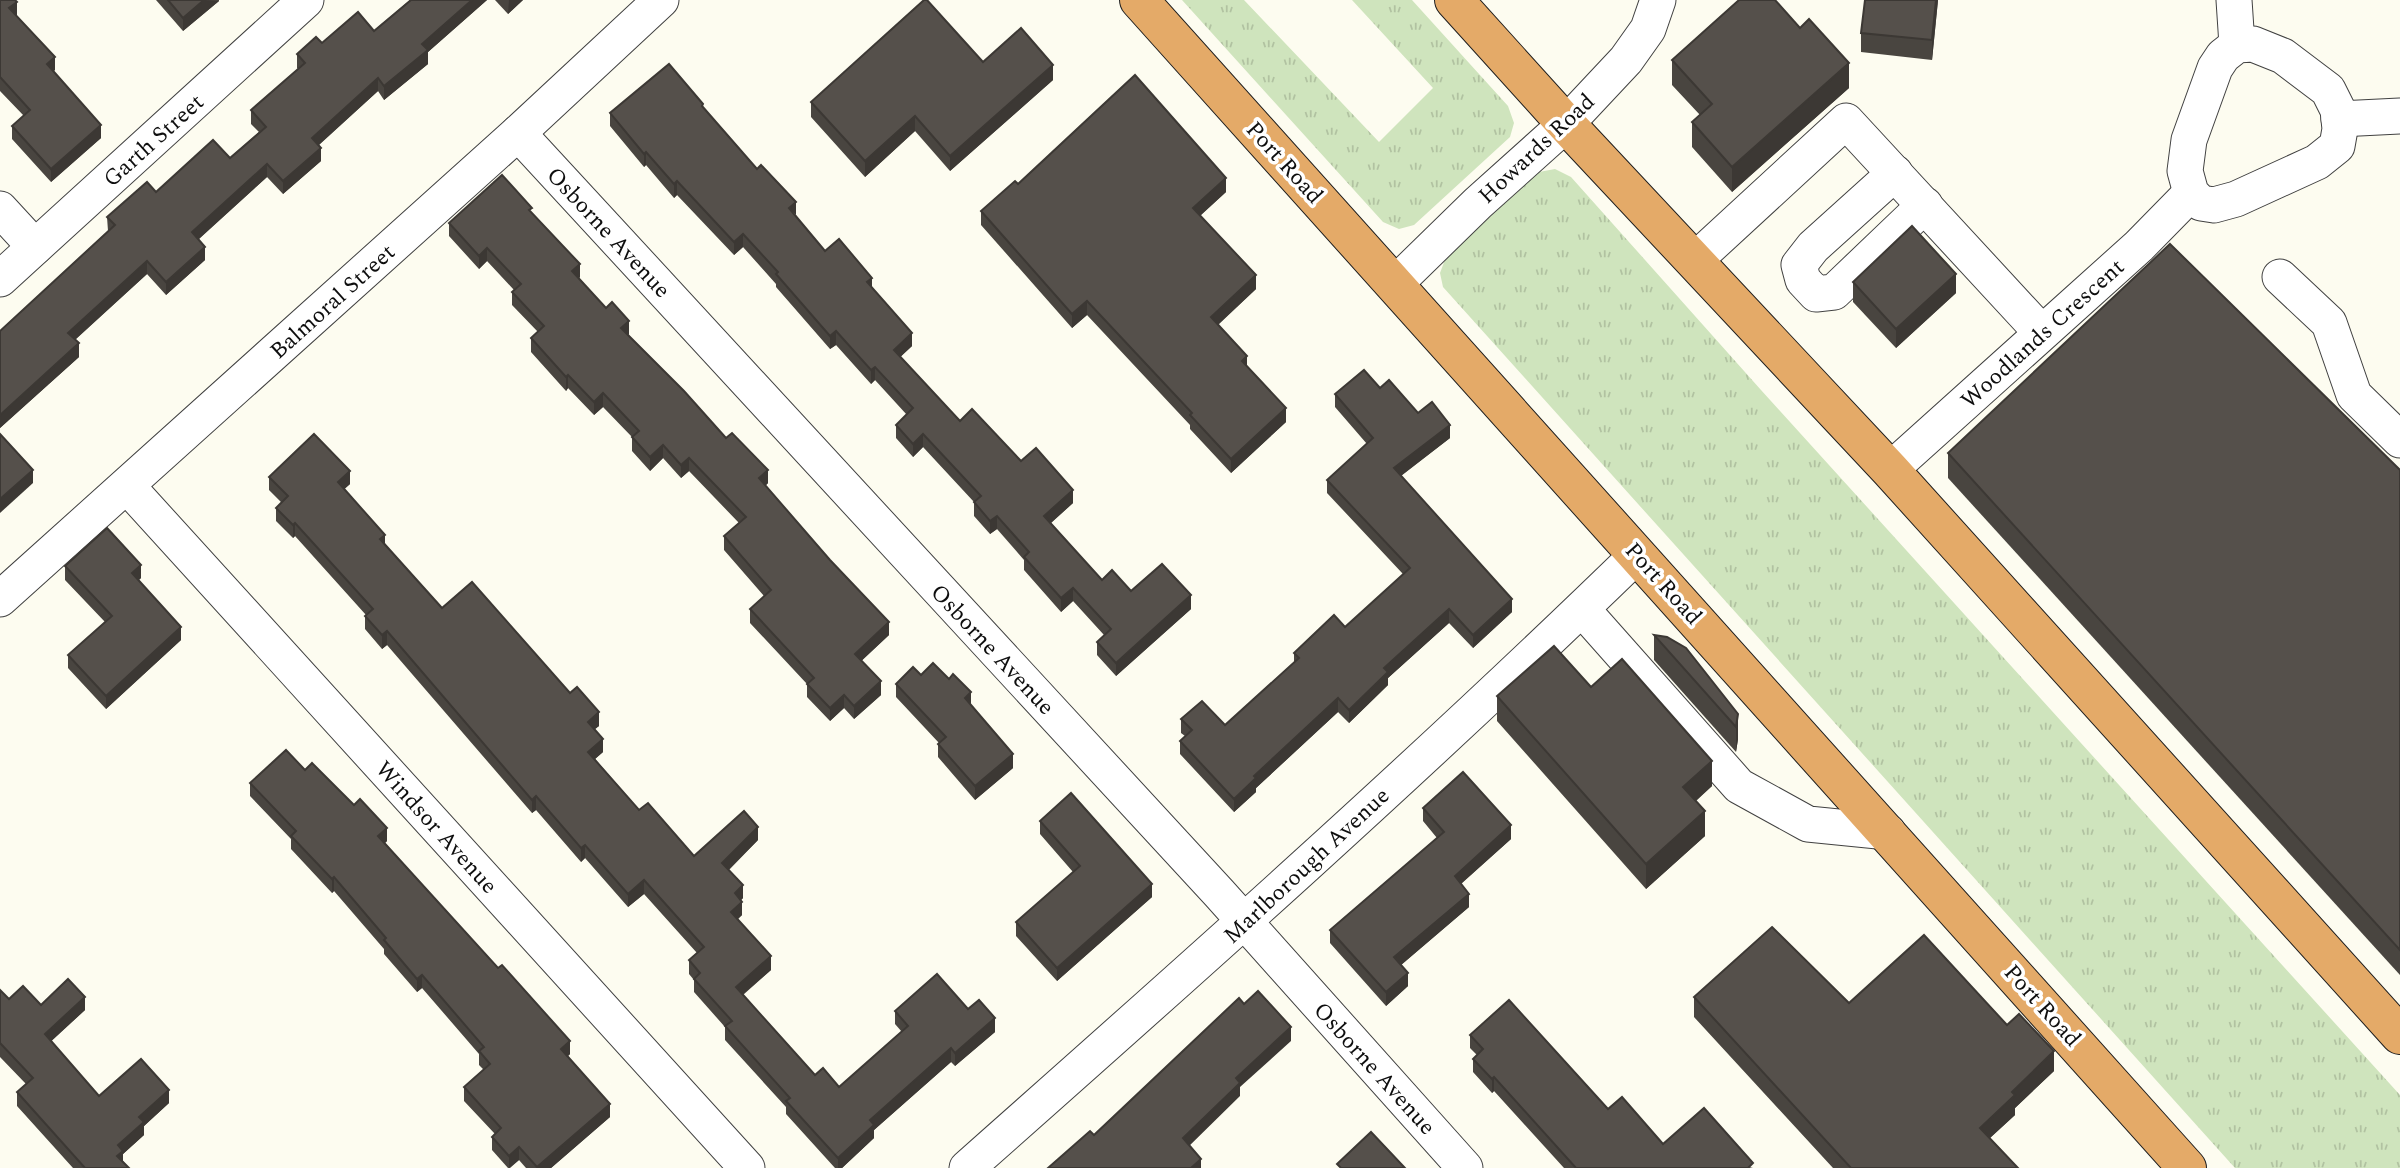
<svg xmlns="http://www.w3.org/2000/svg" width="2400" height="1168" font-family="Spectral,serif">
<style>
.grass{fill:url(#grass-tufts)}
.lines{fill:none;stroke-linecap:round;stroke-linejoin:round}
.minor-casing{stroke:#414141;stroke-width:37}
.highway-casing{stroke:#1f1f1f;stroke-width:40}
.minor{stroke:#fff;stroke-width:35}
.highway{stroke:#e4aa68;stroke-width:38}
.wall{fill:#494540}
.shaded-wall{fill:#3c3834}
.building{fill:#55504b;stroke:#3c3834;stroke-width:2}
.labels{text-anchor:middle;stroke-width:7;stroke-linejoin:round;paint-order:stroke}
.street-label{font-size:23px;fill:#0e0e0e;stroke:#fff}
</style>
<defs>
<pattern id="grass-tufts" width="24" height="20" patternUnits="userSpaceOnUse" patternTransform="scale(1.75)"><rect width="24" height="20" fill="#cfe4bd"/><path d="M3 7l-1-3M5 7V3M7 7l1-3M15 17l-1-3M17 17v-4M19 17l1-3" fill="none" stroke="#b1c2a1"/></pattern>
</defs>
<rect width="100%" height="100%" fill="#fdfcf0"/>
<g class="grass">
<path d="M1182,0h62l135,142 54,-54 -81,-88h60l96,106 6,17 -4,14 -96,88 -15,4 -16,-7z"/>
<path d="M1555,169l16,8 190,213 639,705v73h-165l-792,-881 -3,-14 6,-16 93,-85z"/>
</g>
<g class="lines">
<defs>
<g id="minor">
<path d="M2234,0l3,45"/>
<path d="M2253,44l30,12 45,34 10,20 2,19 -3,17 -20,16 -81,37 -22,6 -13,-2 -10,-10 -6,-22 4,-31 26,-72 8,-12 14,-11z"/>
<path d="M2339,119l61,-3"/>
<path d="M518,133l701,760 246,275"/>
<path d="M1895,173l-82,74 -14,18 4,15 13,14 18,-2 91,-87"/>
<path d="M0,209l35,38"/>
<path d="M1694,261l152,-140 195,211"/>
<path d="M2280,277l49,46 25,72 46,45"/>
<path d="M0,279l306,-279"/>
<path d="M1395,284l83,-81 88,-79 60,-64 22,-31 10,-29"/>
<path d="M1890,470l249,-224 52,-53"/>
<path d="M128,487l619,681"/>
<path d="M0,599l518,-466 143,-133"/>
<path d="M1582,609l157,177 69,38 80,8"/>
<path d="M967,1168c227,-201 453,-402 670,-613"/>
</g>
<g id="highway">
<path d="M1139,0l1048,1168"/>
<path d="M1454,0l112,124 324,346 510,565"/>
</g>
</defs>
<use href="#minor" class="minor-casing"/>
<use href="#highway" class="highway-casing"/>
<use href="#minor" class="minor"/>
<use href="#highway" class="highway"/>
</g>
<g class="wall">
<path d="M0,0l17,15 -1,1 39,54 -2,1 48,67 -50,44 -39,-43v-13l12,-10 -24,-25z"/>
<path d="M156,0h63v1l-36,30z"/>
<path d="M410,0h77l-59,52v12l-44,36 -6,-9 -59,54 2,16 -38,33 -16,-17 -68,62 6,21 -39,35 -19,-21 -72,66 4,17 -79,71v-97l108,-100 -1,-14 49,-25 74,-34 29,-26 -8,-8v-14l47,-41 -1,-1v-14l25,-11 52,-12z"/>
<path d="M495,0h28l-15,14z"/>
<path d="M1865,0h73l-6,60 -71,-8v-19z"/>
<path d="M1672,60l177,28 -117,104 -40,-45v-25l8,-7 -28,-30z"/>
<path d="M983,62l70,18 -103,91 -35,-40 -50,46 -54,-60v-15z"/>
<path d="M703,108l122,143 47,37 40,58 -12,11 60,64 61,40 52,42 -22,20 51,57 29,11 60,18 -75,67 -19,-21v-13l7,-7 -31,-34 -12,11 -37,-42v-10l-27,-31 -7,5 -16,-18v-14l-51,-55 -10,10 -17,-19v-13l11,-10 -32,-35 -4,4 -35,-39 -6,4 -54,-62v-3l-33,-37 -9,8 -57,-60 -3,3 -28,-33 -2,2 -34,-41v-13z"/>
<path d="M1018,184l208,8 -26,24 56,73 -38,36 68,97 -55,51 -41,-44v-4l-103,-110 -15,13 -91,-103v-14z"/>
<path d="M532,213l48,64 -1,1 50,56 -1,1 140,148 -3,3 124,149 -28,26 20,34 -27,24 -10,-11 -14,13 -23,-24v-13l-57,-61v-14l14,-13 -40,-46v-14l15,-13 -50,-52 -8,7 -18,-20 -13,13 -18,-20v-14l-29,-30 -9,8 -26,-27 -2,3 -35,-39v-14l7,-6 -26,-27v-13l2,-2 -27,-29 -8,8 -30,-33v-13z"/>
<path d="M1853,282l103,11 -60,55 -43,-46z"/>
<path d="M1380,388l38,25 32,25 -49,38 111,136 -39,36 -24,-25 -61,55v7l-39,38 -11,-11 -82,76v4l-22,20 -54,-58v-13l5,-5 -4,-3v-14l44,6 69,-63v-9l51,-26 58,-53 -76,-81v-13l40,-36 -32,-37v-13z"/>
<path d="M1948,453l452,17v505l-452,-497z"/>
<path d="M269,477l81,7 -6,5 41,56 57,63 157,118 -5,3 9,23 -8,7 44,51 55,46 64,-16 -29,30 14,28 -2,2 1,15 -4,4 33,51 -28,25 72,80 24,12 63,-55 -7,-8v-13l73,-2 27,23 -40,34 -4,-4 -77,68v8l-32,30h-7l-49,-54v-7l-61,-67v-13l-31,-35v-12l-5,-6v-14l8,-7 -53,-59 -16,13 -43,-49 -4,4 -45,-52 -4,3 -145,-168 -5,4 -17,-20v-13l1,-1 -71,-79 -2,2 -17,-17v-13l6,-5 -13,-13z"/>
<path d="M65,566l76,12 -3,2 43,60 -75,69 -38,-41v-13l37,-33 -40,-42z"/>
<path d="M1654,635l84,79v25l-2,13 -82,-92z"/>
<path d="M921,675l50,30 42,63 -38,32 -37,-43v-13l1,-1 -43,-46v-13z"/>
<path d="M1591,687l121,99 -16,15 9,35 -59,53 -149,-168v-25z"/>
<path d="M305,770l82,71 -2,2 185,211 -2,2 42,61 -59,51h-25l-7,-8 -9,8h-2l-16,-18v-13l3,-3 -31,-33v-14l20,-17 -5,-5v-11l-57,-66 -5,4 -33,-38v-5l-50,-58 -2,2 -41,-44v-10l-41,-43v-13z"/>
<path d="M1423,808l88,31 -50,45 8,23 -68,58 7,21 -22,20 -56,-63v-13l107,-92 -14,-17z"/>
<path d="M1040,821l112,76 -95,84 -41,-45v-14l57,-50 -33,-38z"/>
<path d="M0,990l9,9 32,6 44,5 -34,31 48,55 70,7 -25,23v9l-21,19v7l6,7h-56l-56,-62v-14l9,-8 -26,-27z"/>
<path d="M1694,997l155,6 158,22 47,46 -39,37v7l-25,23 28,30h-185l-139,-151z"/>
<path d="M1470,1035l138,74 55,35 90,24h-189l-70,-77 -2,2 -19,-21v-13l4,-4 -7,-7z"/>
</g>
<g class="shaded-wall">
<path d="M204,0l15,1 -36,30v-13z"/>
<path d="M472,0h15l-59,52v12l-44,36v-14l38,-42z"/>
<path d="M509,0h14l-15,14z"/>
<path d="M1936,0h2l-6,60v-20z"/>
<path d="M17,2v13l-8,7v-14z"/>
<path d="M55,57v13l-8,7v-13z"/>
<path d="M1849,63v25l-117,104v-25z"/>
<path d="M1053,65v15l-103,91v-15z"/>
<path d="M378,78v13l-66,60v-13z"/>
<path d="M915,116v15l-50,46v-16z"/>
<path d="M101,125v13l-50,44v-13z"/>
<path d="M321,148v13l-38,33v-13z"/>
<path d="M646,152v13l-2,2v-13z"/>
<path d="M267,164v13l-75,68v-13z"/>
<path d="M1226,178v14l-33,30v-14z"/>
<path d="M677,181v14l-3,3v-14z"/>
<path d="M796,202v13l-7,-7z"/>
<path d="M743,234v13l-9,8v-13z"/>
<path d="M205,247v13l-39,35v-13z"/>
<path d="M487,248v13l-8,8v-13z"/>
<path d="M147,261v13l-79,72v-13z"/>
<path d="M580,264v13l-8,7v-13z"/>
<path d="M1956,274v19l-60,55v-19z"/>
<path d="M1256,275v14l-45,42v-14z"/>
<path d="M872,278v13l-5,-9z"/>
<path d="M1087,301v14l-15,13v-14z"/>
<path d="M629,321v13l-8,7v-13z"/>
<path d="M836,331v14l-6,4v-13z"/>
<path d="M912,333v13l-18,17v-13z"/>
<path d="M79,343v14l-79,71v-13z"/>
<path d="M1247,356v14l-5,-9z"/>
<path d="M875,367v13l-4,4v-14z"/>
<path d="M568,375v13l-2,3v-14z"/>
<path d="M603,393v14l-9,8v-13z"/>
<path d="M1286,408v14l-55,51v-14z"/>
<path d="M1450,425v13l-56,43v-13z"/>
<path d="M923,434v13l-10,10v-13z"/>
<path d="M663,445v13l-13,13v-14z"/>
<path d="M689,458v13l-8,7v-13z"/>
<path d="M33,470v13l-33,30v-14z"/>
<path d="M768,470v13l-9,9v-14z"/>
<path d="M350,471v13l-12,11v-13z"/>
<path d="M1073,490v13l-29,26v-13z"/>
<path d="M997,516v13l-7,5v-13z"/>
<path d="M295,523v13l-2,2v-13z"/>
<path d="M385,535v13l-5,-9z"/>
<path d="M141,565v13l-9,9v-14z"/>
<path d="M1073,588v13l-12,11v-14z"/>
<path d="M1191,595v14l-75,67v-13z"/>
<path d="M1512,599v13l-39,36v-13z"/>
<path d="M1449,609v14l-61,55v7l-39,38v-13l35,-42z"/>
<path d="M889,622v13l-34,32v-13z"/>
<path d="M181,627v13l-75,69v-13z"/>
<path d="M387,631v14l-5,4v-14z"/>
<path d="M881,681v14l-27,24v-13z"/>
<path d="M971,692v14l-6,-8z"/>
<path d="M844,695v13l-14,13v-13z"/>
<path d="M1338,698v14l-82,76v4l-22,20v-13l20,-23z"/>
<path d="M599,712v14l-11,9v-13z"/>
<path d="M1738,714v25l-2,13v-25z"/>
<path d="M603,739v13l-15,13v-13z"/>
<path d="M1013,754v14l-38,32v-14z"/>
<path d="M1712,761v25l-29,26v-25z"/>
<path d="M536,796v14l-4,3v-13z"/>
<path d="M1705,811v25l-59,53v-25z"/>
<path d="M1511,825v14l-56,50v-13z"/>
<path d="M758,827v13l-36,36v-13z"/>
<path d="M387,828v13l-9,8v-13z"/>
<path d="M585,845v13l-4,4v-14z"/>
<path d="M334,877v14l-2,2v-14z"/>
<path d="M644,880v14l-16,13v-13z"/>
<path d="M1152,884v13l-95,84v-13z"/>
<path d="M743,885v13l-8,8v-13z"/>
<path d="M1469,894v13l-75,64v-14z"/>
<path d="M742,902v13l-11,10v-13z"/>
<path d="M771,956v14l-35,30v-13z"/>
<path d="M1408,973v13l-22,20v-14z"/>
<path d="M422,975v13l-5,4v-13z"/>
<path d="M85,997v13l-40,37v-13z"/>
<path d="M995,1018v14l-40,34v-13z"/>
<path d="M1291,1027v14l-51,46v9l-57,56v-14l53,-60z"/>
<path d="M570,1041v13l-9,8v-13z"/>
<path d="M951,1048v14l-77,68v8l-32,30h-4v-10l32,-38z"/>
<path d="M2054,1051v20l-39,37v7l-35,32v-19l32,-36z"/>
<path d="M1494,1077v14l-2,2v-14z"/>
<path d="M169,1090v13l-25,23v9l-21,19v10l-5,4v-23l21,-28z"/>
<path d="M610,1104v13l-59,51h-14z"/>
<path d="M519,1147v13l-10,8v-12z"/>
<path d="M1201,1159v9h-10z"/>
</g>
<g class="building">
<path d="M0,0h15l2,2 -8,6 46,49 -8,7 54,61 -50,44 -39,-43 18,-16 -30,-33z"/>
<path d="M168,0h36l-21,18z"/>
<path d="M411,0h61l-50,44 6,6 -44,36 -6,-8 -66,60 9,10 -38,33 -16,-17 -75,68 13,15 -39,35 -19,-21 -79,72 11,10 -79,72v-84l115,-106 -8,-8 40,-35 9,10 57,-52 17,18 36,-31 -15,-17 54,-47 -8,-9 19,-17 6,6 36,-31 16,19z"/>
<path d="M924,0h3l56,62 38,-34 32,37 -103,91 -35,-40 -50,45 -54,-59z"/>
<path d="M1739,0h36l25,28 9,-9 40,44 -117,104 -40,-45 20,-18 -40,-44z"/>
<path d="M1865,0h71l-4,40 -71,-7z"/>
<path d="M669,64l34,40 -1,2 55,63 4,-4 35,37 -7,6 36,43 14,-12 33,39 -5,4 45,51 -18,17 66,71 12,-12 49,52 15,-13 37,42 -29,26 58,64 10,-10 19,21 31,-27 29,31 -75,68 -19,-21 14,-13 -38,-41 -12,10 -37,-41 5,-5 -32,-36 -7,5 -16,-19 7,-6 -58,-62 -10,10 -17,-19 17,-17 -38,-41 -4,3 -35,-39 -6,5 -54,-62 2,-2 -35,-38 -9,8 -57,-61 -3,3 -28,-32 -2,2 -34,-41z"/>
<path d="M1135,75l91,103 -33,30 63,67 -45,42 36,39 -5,5 44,47 -55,51 -41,-44 2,-2 -105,-112 -15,13 -91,-103 34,-30 3,3z"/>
<path d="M502,175l30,33 -3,2 51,54 -8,7 34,37 6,-6 17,19 -8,7 63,63 42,47 6,-5 36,37 -9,8 71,82 59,62 -34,32 26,27 -27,25 -10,-11 -14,13 -23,-24 7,-6 -64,-69 21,-19 -47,-54 22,-19 -57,-59 -8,7 -18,-20 -13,12 -18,-20 7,-6 -36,-38 -9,9 -26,-27 -2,2 -35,-39 13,-12 -32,-34 9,-8 -34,-36 -8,8 -30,-33z"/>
<path d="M1912,226l44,48 -60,55 -43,-47z"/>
<path d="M2170,244l230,226v480l-452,-497z"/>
<path d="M1364,370l16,18 9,-8 29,33 14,-11 18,23 -56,43 118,131 -39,36 -24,-26 -65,59 4,4 -39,38 -11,-12 -84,78 2,2 -22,21 -54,-58 12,-11 -11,-11 21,-18 23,24 74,-67 -5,-5 40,-38 11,12 65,-59 -83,-88 46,-42 -38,-44z"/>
<path d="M0,434l33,36 -33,29z"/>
<path d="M314,434l36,37 -12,11 47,53 -5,4 62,69 30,-26 98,111 7,-6 22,25 -11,10 15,17 -15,13 51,58 9,-7 46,53 50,-45 14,16 -36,36 21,22 -8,8 7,9 -11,10 40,44 -35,31 79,88 8,-7 16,19 69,-61 -13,-15 42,-37 31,35 11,-9 16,18 -40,35 -4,-5 -81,72 4,5 -36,33 -52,-57 4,-3 -65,-72 7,-5 -38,-42 6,-6 -11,-13 15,-13 -60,-67 -16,14 -43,-49 -4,3 -45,-52 -4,4 -145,-169 -5,4 -17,-19 8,-7 -78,-86 -2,2 -17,-17 12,-12 -19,-19z"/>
<path d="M107,528l34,37 -9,8 49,54 -75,69 -38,-41 44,-39 -47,-50z"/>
<path d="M1654,635l13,2 19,11 52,66 -2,13z"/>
<path d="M1554,646l37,41 31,-28 90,102 -29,26 22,24 -59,53 -149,-168z"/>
<path d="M933,663l16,16 4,-5 18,18 -6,6 48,56 -38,32 -37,-42 8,-7 -50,-53 17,-17 8,8z"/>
<path d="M286,750l19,20 7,-7 42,42 6,-6 27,29 -9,8 120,132 4,-3 68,76 -9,8 49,55 -73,63 -18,-20 -10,9 -17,-19 9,-9 -37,-41 26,-23 -11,-13 5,-4 -62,-72 -5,4 -33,-39 2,-2 -52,-61 -2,2 -41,-43 5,-5 -46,-48z"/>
<path d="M1463,772l48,53 -56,51 14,18 -75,63 14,16 -22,19 -56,-62 114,-98 -21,-24z"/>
<path d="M1071,793l81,91 -95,84 -41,-46 64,-56 -40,-45z"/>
<path d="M1772,927l77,76 75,-68 83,90 12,-11 35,37 -42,41 3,3 -35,33 38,40h-167l-157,-171z"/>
<path d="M68,979l17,18 -40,37 54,62 42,-37 28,31 -30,27 5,5 -26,23 5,6 -6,5 12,12h-44l-68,-76 16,-14 -33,-35v-53l9,9 14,-13 18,19z"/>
<path d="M1258,991l33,36 -55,51 4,5 -57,55 18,21 -10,9h-143l42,-37 4,4 145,-137 5,6z"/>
<path d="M1509,1000l99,109 14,-12 41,47 41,-36 49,55 -5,5h-172l-82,-91 -2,2 -19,-20 10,-10 -13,-14z"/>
<path d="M1371,1132l34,36h-64l-4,-4z"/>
</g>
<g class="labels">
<g class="street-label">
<text transform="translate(153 140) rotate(-42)" y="8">Garth Street</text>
<text transform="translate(1536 148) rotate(-43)" y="8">Howards Road</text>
<text transform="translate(1285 162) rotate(48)" y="8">Port Road</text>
<text transform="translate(609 232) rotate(47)" y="8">Osborne Avenue</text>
<text transform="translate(332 301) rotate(-42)" y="8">Balmoral Street</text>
<text transform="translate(2042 333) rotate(-42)" y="8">Woodlands Crescent</text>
<text transform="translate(1664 583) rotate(48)" y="8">Port Road</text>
<text transform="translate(993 649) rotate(47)" y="8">Osborne Avenue</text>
<text transform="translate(437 827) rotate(48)" y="8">Windsor Avenue</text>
<text transform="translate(1306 865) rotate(-43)" y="8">Marlborough Avenue</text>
<text transform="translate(2043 1005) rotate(48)" y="8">Port Road</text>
<text transform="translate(1375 1068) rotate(48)" y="8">Osborne Avenue</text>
</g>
</g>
</svg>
